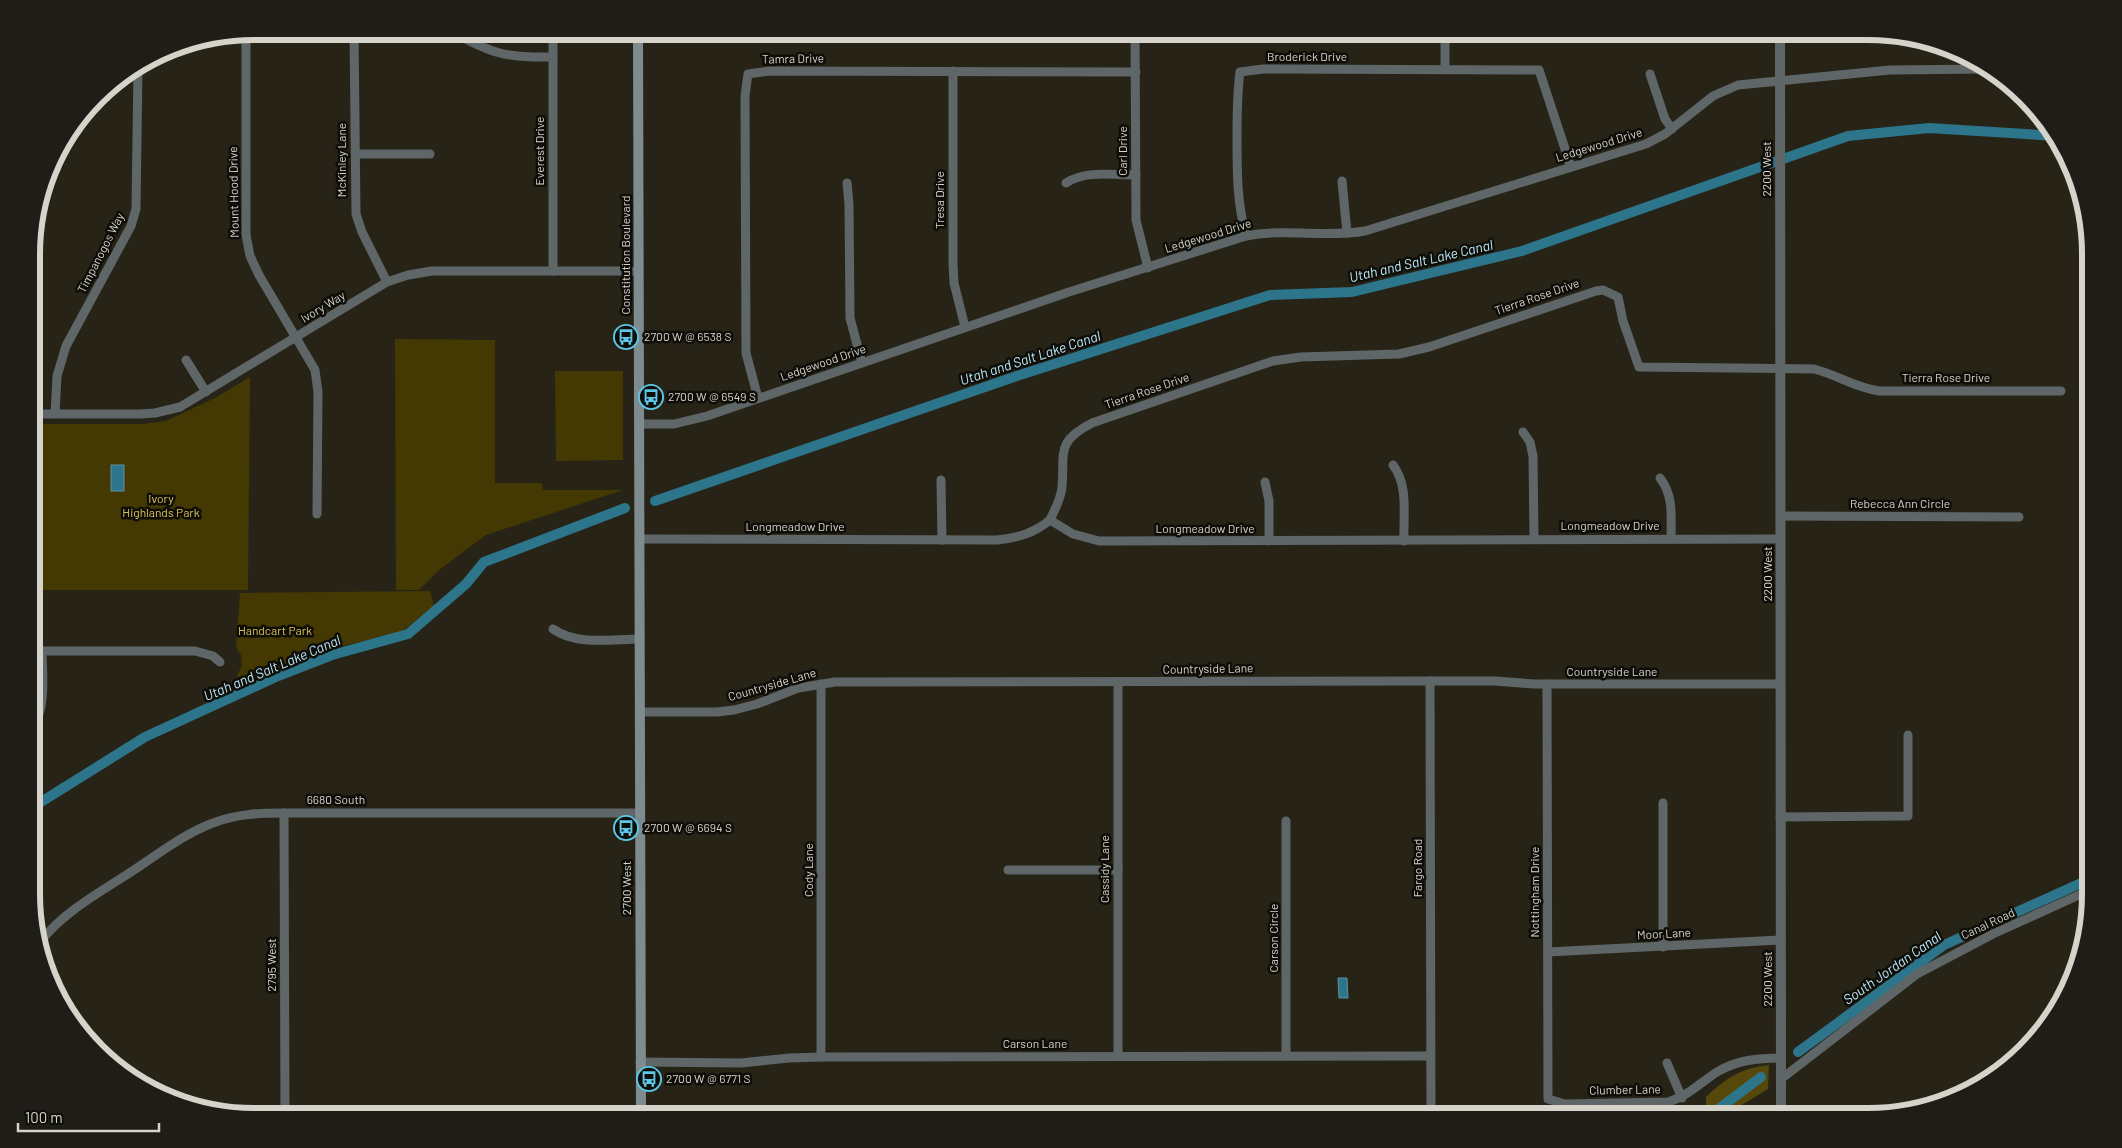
<svg xmlns="http://www.w3.org/2000/svg" width="2122" height="1148" font-family="Barlow,sans-serif">
<style>
.green{fill:#443902}
.forest{fill:#55480a}
.water{fill:#2d758b;stroke:#5f919e}
.lines{fill:none;stroke-linecap:round;stroke-linejoin:round}
.canal{stroke:#2d758b;stroke-width:10}
.minor{stroke:#5e6668;stroke-width:9}
.tertiary{stroke:#5e6668;stroke-width:10}
.secondary{stroke:#7e8b8f;stroke-width:10}
.labels{text-anchor:middle;stroke-width:5;stroke-linejoin:round;paint-order:stroke}
.street-label{font-size:12px;fill:#d5d3ca;stroke:#0e0d08}
.poi-label{font-size:12px;fill:#d5d3ca;stroke:#0e0d08;text-anchor:start}
.park-label{font-size:12px;fill:#dbc35a;stroke:#0e0d08}
.water-label{font-size:14px;font-style:italic;fill:#bbe8f7;stroke:#0e0d08}
.rim{fill:none;stroke:#d5d3ca;stroke-width:6}
</style>
<rect width="100%" height="100%" fill="#272417"/>
<g class="green">
<path d="M395,339l100,1v143h47l1,7h80l-137,45 -47,35 -20,20h-23z"/>
<path d="M555,371h68v89l-67,1z"/>
<path d="M250,377l-2,213h-215v-166h110l23,-3 49,-23z"/>
<path d="M430,591l4,15 -33,26 -71,17 -89,37 -4,-11 5,-9 -1,-11 -5,-8 4,-54z"/>
</g>
<path class="forest" d="M1769,1065l-1,24 -33,20 -1,7h-28v-19c20,-19 35,-29 63,-32z"/>
<g class="water">
<rect x="111" y="465" width="13" height="26"/>
<path d="M1338,978h9l1,20h-9z"/>
</g>
<g class="lines">
<g class="canal">
<path d="M655,501l359,-124 256,-82 82,-3 170,-41 326,-115 81,-8 127,8"/>
<path d="M33,807l112,-70 133,-61 54,-21 76,-21 58,-50 18,-22 141,-54"/>
<path d="M1798,1052l146,-107 146,-66"/>
<path d="M1720,1116l1,-9 40,-30"/>
</g>
<g class="minor">
<path d="M354,31l2,183 6,18 25,50"/>
<path d="M451,31c41,23 55,27 102,26"/>
<path d="M553,31v240"/>
<path d="M1135,31l1,189 12,48"/>
<path d="M246,33v202l4,21 9,19 56,95 3,22 -1,122"/>
<path d="M1445,69v-38"/>
<path d="M953,71v193l1,19 11,44"/>
<path d="M1650,74l15,45 7,10"/>
<path d="M355,154h75"/>
<path d="M1342,181l5,52"/>
<path d="M847,183l2,21 1,114 12,45"/>
<path d="M1066,183c19,-13 47,-8 70,-8"/>
<path d="M1246,236c-9,-33 -9,-64 -9,-99 0,-22 0,-43 3,-65l23,-3 276,1 32,97"/>
<path d="M186,360l20,32"/>
<path d="M758,398l-12,-45 -1,-257 3,-22 22,-3 366,1"/>
<path d="M33,414h107l15,-1 25,-6 207,-125 21,-7 24,-4h206"/>
<path d="M55,414l2,-38 9,-30 65,-120 5,-17 2,-142"/>
<path d="M639,424h35l33,-8 362,-124 177,-56c39,-8 80,2 119,-5l281,-87 19,-10 48,-38 25,-11 152,-15 98,-1"/>
<path d="M1523,432l7,10 3,14 1,82"/>
<path d="M1393,465c16,21 10,51 11,76"/>
<path d="M1660,478c14,18 11,39 11,60"/>
<path d="M941,480l1,60"/>
<path d="M1265,482l4,19v40"/>
<path d="M1781,516l238,1"/>
<path d="M1050,520c5,-11 11,-21 12,-33 3,-34 -7,-45 30,-64l181,-62 28,-4 98,-3 30,-7 167,-56 7,-1 15,7 5,24 16,46 175,2c24,6 39,18 65,22h182"/>
<path d="M639,539l358,1c21,-2 37,-7 53,-20l23,14 26,7 681,-2"/>
<path d="M553,629c24,17 58,10 87,10"/>
<path d="M33,651h162l18,5 7,6"/>
<path d="M1430,681l1,435"/>
<path d="M1118,682v374"/>
<path d="M821,684v373"/>
<path d="M1547,684l1,415 17,5 103,-2c20,-6 32,-19 49,-30 20,-12 41,-14 64,-14"/>
<path d="M640,712h77l17,-2 23,-6 41,-16 37,-6 595,-1h65l39,3h246"/>
<path d="M33,725c14,-16 9,-53 9,-74"/>
<path d="M1663,803v144"/>
<path d="M284,813l1,304"/>
<path d="M1780,817l128,-1v-81"/>
<path d="M1286,821v235"/>
<path d="M1008,870h110"/>
<path d="M40,942c25,-32 64,-52 97,-74 24,-16 49,-35 76,-45 23,-9 47,-10 71,-10h356"/>
<path d="M1548,952l233,-12"/>
<path d="M67,1013l19,21"/>
<path d="M640,1062l101,1 48,-5 32,-1 610,-1"/>
<path d="M1667,1063l15,35"/>
<path d="M1781,1079l136,-105 76,-40 97,-44"/>
</g>
<path class="tertiary" d="M1780,31l1,1085"/>
<path class="secondary" d="M638,31l3,1086"/>
</g>
<defs>
<symbol id="bus-ring" viewBox="-11 -11 22 22"><circle r="9.5" fill="#0e0d08" stroke="#5cc7e7" stroke-width="1.5"/><path d="M-5-6H5V4H4V6H2V4H-2V6H-4V4H-5ZM-3.5-4V0h7V-4ZM-3.5 1.2v1.5H-2V1.2ZM2 1.2v1.5H3.5V1.2Z" fill="#5cc7e7"/></symbol>
</defs>
<g fill-rule="evenodd">
<use href="#bus-ring" x="612" y="323" width="28" height="28"/>
<use href="#bus-ring" x="637" y="383" width="28" height="28"/>
<use href="#bus-ring" x="612" y="814" width="28" height="28"/>
<use href="#bus-ring" x="635" y="1065" width="28" height="28"/>
</g>
<g class="labels">
<g class="street-label">
<text x="1307" y="61">Broderick Drive</text>
<text transform="translate(793 59) rotate(-1)" y="4">Tamra Drive</text>
<text transform="translate(1599 145) rotate(-17)" y="4">Ledgewood Drive</text>
<text transform="translate(540 151) rotate(-90)" y="4">Everest Drive</text>
<text transform="translate(1123 151) rotate(-90)" y="4">Carl Drive</text>
<text transform="translate(342 160) rotate(-90)" y="4">McKinley Lane</text>
<text transform="translate(1767 169) rotate(-90)" y="4">2200 West</text>
<text transform="translate(234 192) rotate(-91)" y="4">Mount Hood Drive</text>
<text transform="translate(940 200) rotate(-90)" y="4">Tresa Drive</text>
<text transform="translate(1208 236) rotate(-17)" y="4">Ledgewood Drive</text>
<text transform="translate(101 253) rotate(-63)" y="4">Timpanogos Way</text>
<text transform="translate(626 255) rotate(-90)" y="4">Constitution Boulevard</text>
<text transform="translate(1537 297) rotate(-19)" y="4">Tierra Rose Drive</text>
<text transform="translate(323 307) rotate(-31)" y="4">Ivory Way</text>
<text transform="translate(823 363) rotate(-19)" y="4">Ledgewood Drive</text>
<text x="1946" y="382">Tierra Rose Drive</text>
<text transform="translate(1147 391) rotate(-19)" y="4">Tierra Rose Drive</text>
<text x="1900" y="508">Rebecca Ann Circle</text>
<text x="1610" y="530">Longmeadow Drive</text>
<text x="795" y="531">Longmeadow Drive</text>
<text x="1205" y="533">Longmeadow Drive</text>
<text transform="translate(1768 574) rotate(-90)" y="4">2200 West</text>
<text transform="translate(1208 669) rotate(-1)" y="4">Countryside Lane</text>
<text x="1612" y="676">Countryside Lane</text>
<text transform="translate(772 685) rotate(-16)" y="4">Countryside Lane</text>
<text x="336" y="804">6680 South</text>
<text transform="translate(1418 868) rotate(-90)" y="4">Fargo Road</text>
<text transform="translate(1105 869) rotate(-90)" y="4">Cassidy Lane</text>
<text transform="translate(809 870) rotate(-90)" y="4">Cody Lane</text>
<text transform="translate(627 888) rotate(-90)" y="4">2700 West</text>
<text transform="translate(1535 892) rotate(-90)" y="4">Nottingham Drive</text>
<text transform="translate(1988 924) rotate(-25)" y="4">Canal Road</text>
<text transform="translate(1664 934) rotate(-3)" y="4">Moor Lane</text>
<text transform="translate(1274 938) rotate(-90)" y="4">Carson Circle</text>
<text transform="translate(272 965) rotate(-90)" y="4">2795 West</text>
<text transform="translate(1768 979) rotate(-90)" y="4">2200 West</text>
<text x="1035" y="1048">Carson Lane</text>
<text transform="translate(1625 1090) rotate(-1)" y="4">Clumber Lane</text>
</g>
<g class="poi-label">
<text x="644" y="341">2700 W @ 6538 S</text>
<text x="668" y="401">2700 W @ 6549 S</text>
<text x="644" y="832">2700 W @ 6694 S</text>
<text x="666" y="1083">2700 W @ 6771 S</text>
</g>
<g class="park-label">
<text x="161" y="503">Ivory<tspan x="161" dy="14">Highlands Park</tspan></text>
<text x="275" y="635">Handcart Park</text>
</g>
<g class="water-label">
<text transform="translate(1421 261) rotate(-13)" y="5">Utah and Salt Lake Canal</text>
<text transform="translate(1030 358) rotate(-18)" y="5">Utah and Salt Lake Canal</text>
<text transform="translate(272 668) rotate(-23)" y="5">Utah and Salt Lake Canal</text>
<text transform="translate(1892 968) rotate(-35)" y="5">South Jordan Canal</text>
</g>
</g>
<path d="M0 0H2122V1148H0ZM254 40H1868A214 214 0 0 1 2082 254V894A214 214 0 0 1 1868 1108H254A214 214 0 0 1 40 894V254A214 214 0 0 1 254 40Z" fill="#1e1d18" fill-rule="evenodd"/>
<path class="rim" d="M254 40H1868A214 214 0 0 1 2082 254V894A214 214 0 0 1 1868 1108H254A214 214 0 0 1 40 894V254A214 214 0 0 1 254 40Z"/>
<path d="M18 1123v8h141v-8" fill="none" stroke="#d5d3ca" stroke-width="2.5"/>
<text x="25" y="1123" font-size="15" fill="#d5d3ca" stroke="#0e0d08" stroke-width="4" paint-order="stroke">100 m</text>
</svg>
